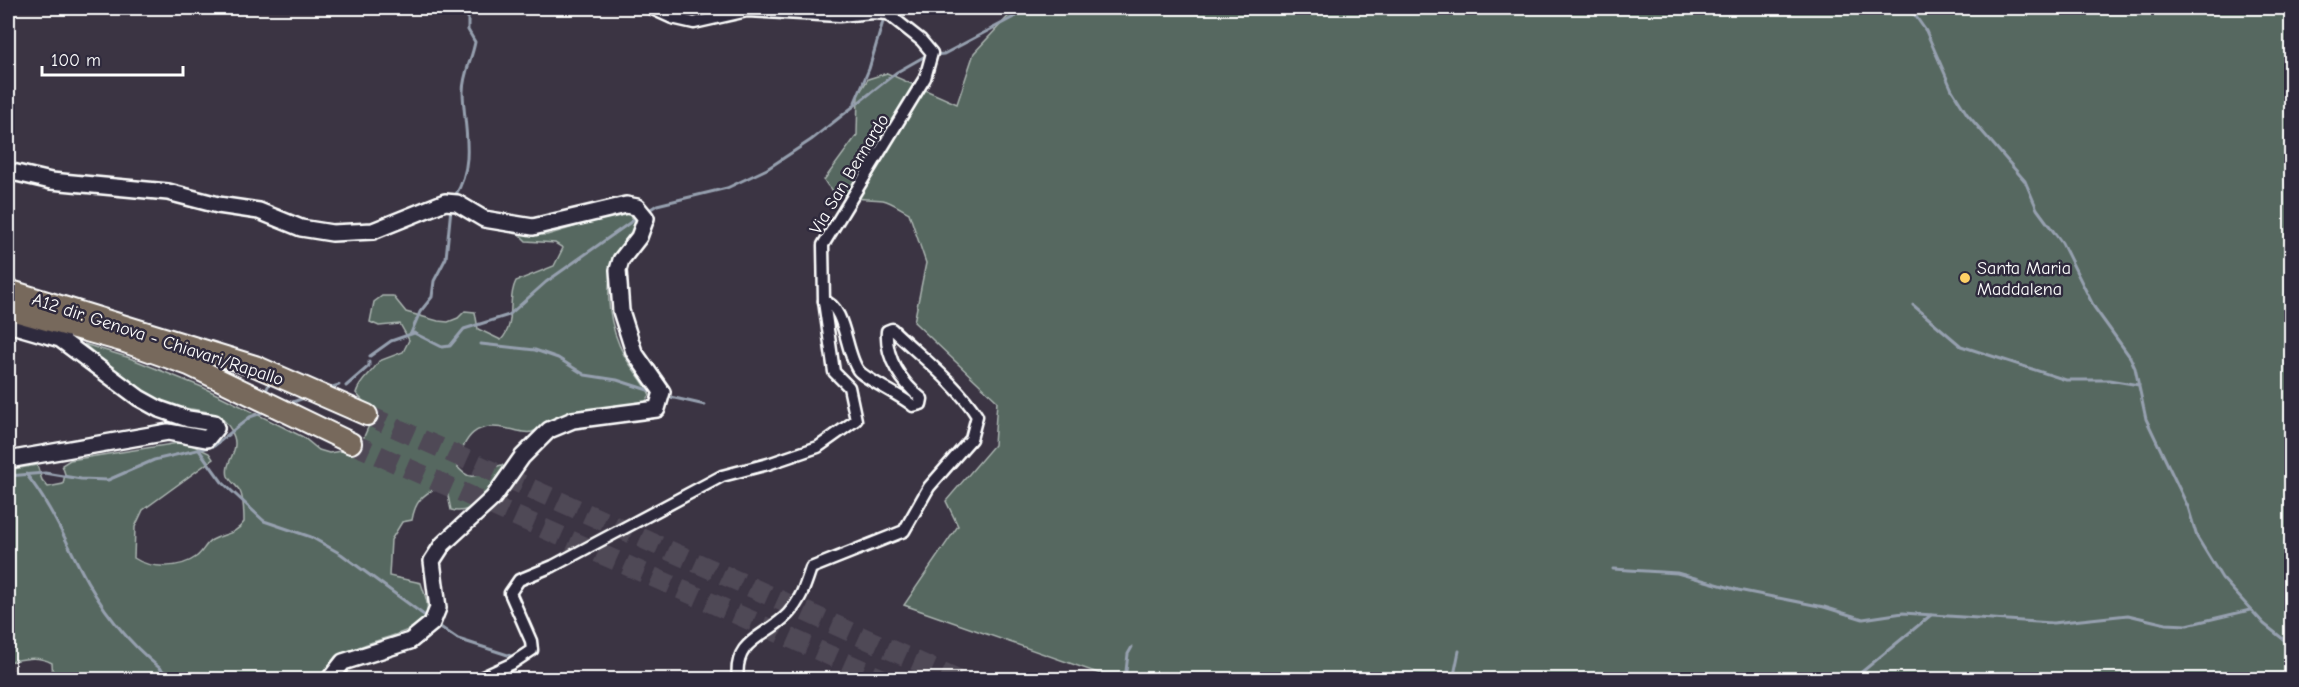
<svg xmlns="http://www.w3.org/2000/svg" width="2299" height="687" font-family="'Comic Neue',sans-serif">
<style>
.green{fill:#566860;stroke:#aab4b0;stroke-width:1.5}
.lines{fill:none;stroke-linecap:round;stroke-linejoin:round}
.stream{stroke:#96a0af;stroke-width:3}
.highway-tunnel{stroke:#4f4856;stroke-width:20;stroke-dasharray:20 10;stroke-linecap:butt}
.street-casing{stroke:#fff;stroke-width:15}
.secondary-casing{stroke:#fff;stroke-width:20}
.highway-casing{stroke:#fff;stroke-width:24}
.street{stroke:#2f2a3d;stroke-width:10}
.secondary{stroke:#2f2a3d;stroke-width:15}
.highway{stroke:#77695c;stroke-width:20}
.poi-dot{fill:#ffd166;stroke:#2f2a3d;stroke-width:2}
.labels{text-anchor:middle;stroke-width:5;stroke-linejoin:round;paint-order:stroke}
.street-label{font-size:18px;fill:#fff;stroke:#2f2a3d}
.poi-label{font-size:18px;fill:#fff;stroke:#2f2a3d;text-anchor:start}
</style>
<rect width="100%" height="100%" fill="#3b3443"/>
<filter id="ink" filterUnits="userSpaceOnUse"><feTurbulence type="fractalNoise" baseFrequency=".0167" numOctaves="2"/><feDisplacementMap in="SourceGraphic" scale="12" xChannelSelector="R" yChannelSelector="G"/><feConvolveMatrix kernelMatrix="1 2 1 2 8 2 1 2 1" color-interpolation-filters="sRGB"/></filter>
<g filter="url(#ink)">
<g class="green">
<path d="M1016,8h1275v671h-1176l-211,-74 54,-79 -12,-25 48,-56 3,-44 -83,-79 12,-59 -17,-50c-8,-4 -17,-11 -26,-13 -22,-3 -47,3 -59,-20l33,-45 1,-40 10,-16 19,-6 70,31 17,-51z"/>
<path d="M620,213l10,2 6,7v5c-6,11 -15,20 -20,31 -14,31 -6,71 9,99 8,14 19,23 25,38l-6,9c-31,3 -68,4 -96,17 -6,3 -10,9 -16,11 -8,2 -15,-2 -23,-3 -35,-8 -43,7 -53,36 17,23 26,4 46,0l4,5c-14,17 -30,47 -55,40l-4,-19 -9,-4c-16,8 -23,15 -26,33l-10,2 -11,18 -2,36 32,7c3,10 9,22 5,32 -15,28 -86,21 -107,64h-266l-1,-16c-15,-8 -28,-4 -44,-1v-192l29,-5 5,15 6,7 15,-3 2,-10 -3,-9 8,-5 115,-18 24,11 4,6 -70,51 -8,17 -1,31c16,11 46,11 62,-1 7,-5 9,-13 16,-17 13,-7 23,-5 32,-18 0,-9 0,-23 -4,-31 -3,-5 -9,-9 -12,-15 -4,-13 11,-24 6,-39 -11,-34 -44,-23 -69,-34 -31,-13 -56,-38 -81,-59l43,13 75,30 101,50 16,13 10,3 30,-5 11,-25 -2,-16 -12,-14c4,-14 16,-19 23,-32l24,-9 6,-12 -9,-16 -21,2 -9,-4 4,-20 8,-6h11l13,16 32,9 10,1 10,-4 7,-7 10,1 3,17 23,11c16,-17 5,-40 15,-59l38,-15 9,-18 -8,-5 -29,-2 -7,-7 28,1z"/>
</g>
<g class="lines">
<g class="stream">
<path d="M1902,8l11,6"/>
<path d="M1910,8l16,23 26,59 15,24 58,67 12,28 25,34 32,64 36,50 5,11 11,51 42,88 9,30 25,41 42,46 28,22"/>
<path d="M934,55l10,-1 87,-46"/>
<path d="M855,102l14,-33 15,-51"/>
<path d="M455,196c21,-33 9,-68 8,-104 0,-18 9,-33 12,-50l-7,-12v-22"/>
<path d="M646,212l11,-7 70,-17 40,-19 44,-29 86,-68 30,-17"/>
<path d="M1913,305l48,41 105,34h43l30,5"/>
<path d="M411,333l9,-21 12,-15 2,-16 12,-23 5,-50"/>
<path d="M481,344l54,6 23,8 27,17 32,5 37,12"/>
<path d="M370,356l21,-15 23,-8 28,14 8,-1 14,-17 45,-14 37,-33 92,-65"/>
<path d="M346,386l23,-20v-4"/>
<path d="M326,389l13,-4"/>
<path d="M265,393l5,-11"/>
<path d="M666,396l39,9"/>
<path d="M287,404l20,-7"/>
<path d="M199,450l23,32 42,39 47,16 30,17 87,64"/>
<path d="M26,474c26,32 41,71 61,107 22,39 52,73 88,99"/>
<path d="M8,476l37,-3 36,6 27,1 46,-20 60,-14 36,-29 17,-6"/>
<path d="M1613,569l64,4 61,17 86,17 39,12 40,-6 150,10 75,-8 38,9 21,1 63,-15"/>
<path d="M436,624l22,15 53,17"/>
<path d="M1125,680l3,-26 4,-7"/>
<path d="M1453,680l6,-29"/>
<path d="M1852,680l79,-65"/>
</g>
<g class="highway-tunnel">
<path d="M367,415l591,265"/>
<path d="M351,443l534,237"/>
</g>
<defs>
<g id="street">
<path d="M476,680l35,-16 21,-14 -1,-9 -21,-48 9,-13 34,-14 169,-90 46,-12 50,-17 38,-27 -7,-33 -15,-15 -10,-71 -1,-56 102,-167 7,-25 -11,-13 -33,-26 -15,-1 -34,3 -92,-5 -53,12 -22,-5 -22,-10"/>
<path d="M738,680c-5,-41 27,-42 50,-66 13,-14 17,-28 23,-46l93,-37 25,-44 42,-48 6,-23c-20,-32 -57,-60 -85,-87l-5,2c-2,27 15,52 35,68l-1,5 -8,2c-12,-11 -50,-28 -55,-36 -13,-18 -12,-63 -34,-69"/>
</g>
<g id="secondary">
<path d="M8,171l43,10 117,11 50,13 41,6 42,17 31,5 41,-2 72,-29 12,1 27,16 49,8 93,-22 11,2 9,11 -7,19 -18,23 -3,10 3,41 13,41 28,40 -5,17 -84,11 -24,10 -27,27 -29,41 -50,46 -11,17 6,47 -6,15 -22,18 -67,21 -14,18"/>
<path d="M8,324l52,15 79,59 20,11 29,10 26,4 2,5 -9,11 -39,-7 -160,28"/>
</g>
<g id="highway">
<path d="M8,290l247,76 112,49"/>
<path d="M8,309l114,32 67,24 162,78"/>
</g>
</defs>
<use href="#street" class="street-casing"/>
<use href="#secondary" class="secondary-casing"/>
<use href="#highway" class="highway-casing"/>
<use href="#street" class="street"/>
<use href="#secondary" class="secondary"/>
<use href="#highway" class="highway"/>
</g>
</g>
<circle class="poi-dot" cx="1965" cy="278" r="6"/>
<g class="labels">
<g class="street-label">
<text transform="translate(849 174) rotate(-59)" y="6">Via San Bernardo</text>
<text transform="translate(158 339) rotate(18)" y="6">A12 dir. Genova - Chiavari/Rapallo</text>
</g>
<g class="poi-label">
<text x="1977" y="274">Santa Maria<tspan x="1977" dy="21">Maddalena</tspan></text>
</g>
</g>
<rect width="2299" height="687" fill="none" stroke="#2f2a3d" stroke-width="30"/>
<rect x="15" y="15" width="2269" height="657" fill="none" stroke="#fff" stroke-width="2" filter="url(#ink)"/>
<path d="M42 66v9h141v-9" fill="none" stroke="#ffffff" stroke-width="3"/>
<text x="51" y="66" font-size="18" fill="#ffffff" stroke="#2f2a3d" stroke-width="4.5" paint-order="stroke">100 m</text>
</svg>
